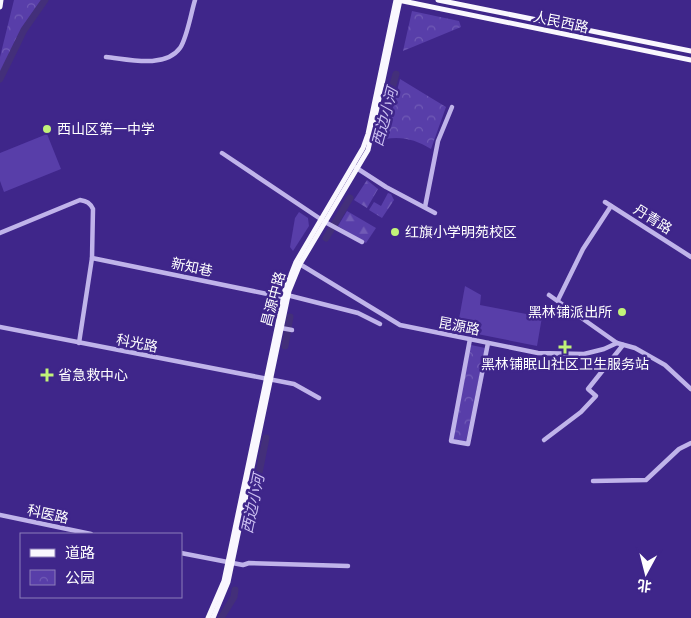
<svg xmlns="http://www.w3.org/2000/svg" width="691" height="618" font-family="Helvetica,'Noto Sans SC',sans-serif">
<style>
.green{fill:#583ea9}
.forest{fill:url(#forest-firs)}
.park{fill:url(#park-crowns)}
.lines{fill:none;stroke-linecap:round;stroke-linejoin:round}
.river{stroke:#432f7a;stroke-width:7}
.minor{stroke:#c0b4ea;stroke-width:4.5}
.major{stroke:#f9f7fe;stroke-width:5}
.poi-dot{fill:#c2f379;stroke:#3f268a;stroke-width:2}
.labels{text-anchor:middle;stroke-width:5;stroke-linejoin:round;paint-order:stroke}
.street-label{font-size:14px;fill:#fff;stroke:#3f268a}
.poi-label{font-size:14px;fill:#fff;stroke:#3f268a;text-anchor:start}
.water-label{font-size:15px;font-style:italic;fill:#cbbff1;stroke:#3f268a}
</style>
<defs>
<pattern id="forest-firs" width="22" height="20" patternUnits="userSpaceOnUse" patternTransform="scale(1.25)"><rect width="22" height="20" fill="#583ea9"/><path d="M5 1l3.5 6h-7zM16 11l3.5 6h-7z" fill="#715bb6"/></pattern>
<pattern id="park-crowns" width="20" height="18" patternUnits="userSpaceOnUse" patternTransform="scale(1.25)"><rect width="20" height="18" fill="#583ea9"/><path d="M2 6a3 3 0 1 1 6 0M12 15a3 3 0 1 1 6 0" fill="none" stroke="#715bb6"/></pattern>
</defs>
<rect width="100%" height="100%" fill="#3f268a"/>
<g class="green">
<path d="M47,134l14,35 -57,23 -4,-11v-28z"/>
<path d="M299,212l9,6 1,8 -16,25 -3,-4 5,-29z"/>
<path d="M465,286l16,9 -1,10 62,12 -5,29 -80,-16z"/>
</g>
<g class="forest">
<path d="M367,180l11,9 -11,19 -13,-8z"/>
<path d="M388,193l3,1 3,6 -12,18 -13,-8 5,-8 7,4z"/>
<path d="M347,211l29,17 -10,15 -28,-17z"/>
</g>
<g class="park">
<path d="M14,0h29l-21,31 -22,44v-18z"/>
<path d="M412,11l47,10 2,6 -58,24z"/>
<path d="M400,79l46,28 -15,42c-15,-9 -28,-13 -46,-10z"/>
<path d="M471,345l14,3 -19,94 -14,-3z"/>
</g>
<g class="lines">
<g class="river">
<path d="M0,79l24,-49 21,-30"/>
<path d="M386,110l10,-36"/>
<path d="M326,238l24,-40"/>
<path d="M285,346l5,-29"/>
<path d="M251,513l15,-75"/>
<path d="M221,618l13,-21 1,-7"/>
</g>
<g class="minor">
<path d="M106,57c21,2 59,12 74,-9 7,-10 11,-35 15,-48"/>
<path d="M222,153l103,69 37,20"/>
<path d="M355,167l31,20 49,26"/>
<path d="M605,202l86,55"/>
<path d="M425,207l13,-66 14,-34"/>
<path d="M0,233l80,-33c7,1 10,3 13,9l-1,49 -13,85"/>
<path d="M92,258l195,40"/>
<path d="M298,263l102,62 138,28 46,1 20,-5 13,-6"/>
<path d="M287,295l71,18 22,11"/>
<path d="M549,295l68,48 18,5 30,17 26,24"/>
<path d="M558,300l25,-51 28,-43"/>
<path d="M0,327l294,57 25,14"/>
<path d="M281,328l11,2"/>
<path d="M470,339l-19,102 17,3 20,-101"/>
<path d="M544,440l37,-28 15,-16 -8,-7 35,-44"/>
<path d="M593,481l53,-1 33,-31 12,-6"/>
<path d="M0,515l91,19"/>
<path d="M181,553l62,12 6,-2 99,3"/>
</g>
<g class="major">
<path d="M398,0l293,60"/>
<path d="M438,0l253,51"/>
<path d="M0,7l1,-7"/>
<path d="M208,618l16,-37 61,-291 11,-28 67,-114 5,-14 28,-134"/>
<path d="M213,618l15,-36 61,-291 11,-27 68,-114 32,-150"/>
</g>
</g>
<g class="poi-dot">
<circle cx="47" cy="129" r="5"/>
<circle cx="395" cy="232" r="5"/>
<circle cx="622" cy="312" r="5"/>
<path d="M562.5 339.5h5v5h5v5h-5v5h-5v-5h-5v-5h5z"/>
<path d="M44.5 367.5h5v5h5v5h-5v5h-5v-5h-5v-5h5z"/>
</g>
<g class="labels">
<g class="street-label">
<text transform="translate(561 22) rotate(12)" y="5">人民西路</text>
<text transform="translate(653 219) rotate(32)" y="5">丹青路</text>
<text transform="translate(192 267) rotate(12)" y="5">新知巷</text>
<text transform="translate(273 299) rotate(-75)" y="5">昌源中路</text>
<text transform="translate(459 326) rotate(11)" y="5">昆源路</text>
<text transform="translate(137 343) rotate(11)" y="5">科光路</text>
<text transform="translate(48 514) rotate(12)" y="5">科医路</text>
</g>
<g class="poi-label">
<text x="57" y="134">西山区第一中学</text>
<text x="405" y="237">红旗小学明苑校区</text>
<text x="612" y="317" text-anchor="end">黑林铺派出所</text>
<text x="565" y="369" text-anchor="middle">黑林铺眠山社区卫生服务站</text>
<text x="58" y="380">省急救中心</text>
</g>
<g class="water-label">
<text transform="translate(385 117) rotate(-75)" y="5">西边小河</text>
<text transform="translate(253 504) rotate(-78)" y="5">西边小河</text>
</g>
</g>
<rect x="20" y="533" width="162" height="65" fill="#3f268a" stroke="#8c7db9"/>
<rect x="30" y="549" width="25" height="8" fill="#f9f7fe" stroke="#8c7db9"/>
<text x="65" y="558" font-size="15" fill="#ffffff">道路</text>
<rect x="30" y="570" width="25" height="15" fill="url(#park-crowns)" stroke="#8c7db9"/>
<text x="65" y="583" font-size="15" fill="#ffffff">公园</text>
<g transform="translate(646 573) rotate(187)" stroke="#3f268a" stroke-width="4" paint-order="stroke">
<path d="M0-4L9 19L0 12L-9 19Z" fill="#ffffff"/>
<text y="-8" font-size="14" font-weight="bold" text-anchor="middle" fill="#ffffff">北</text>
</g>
</svg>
